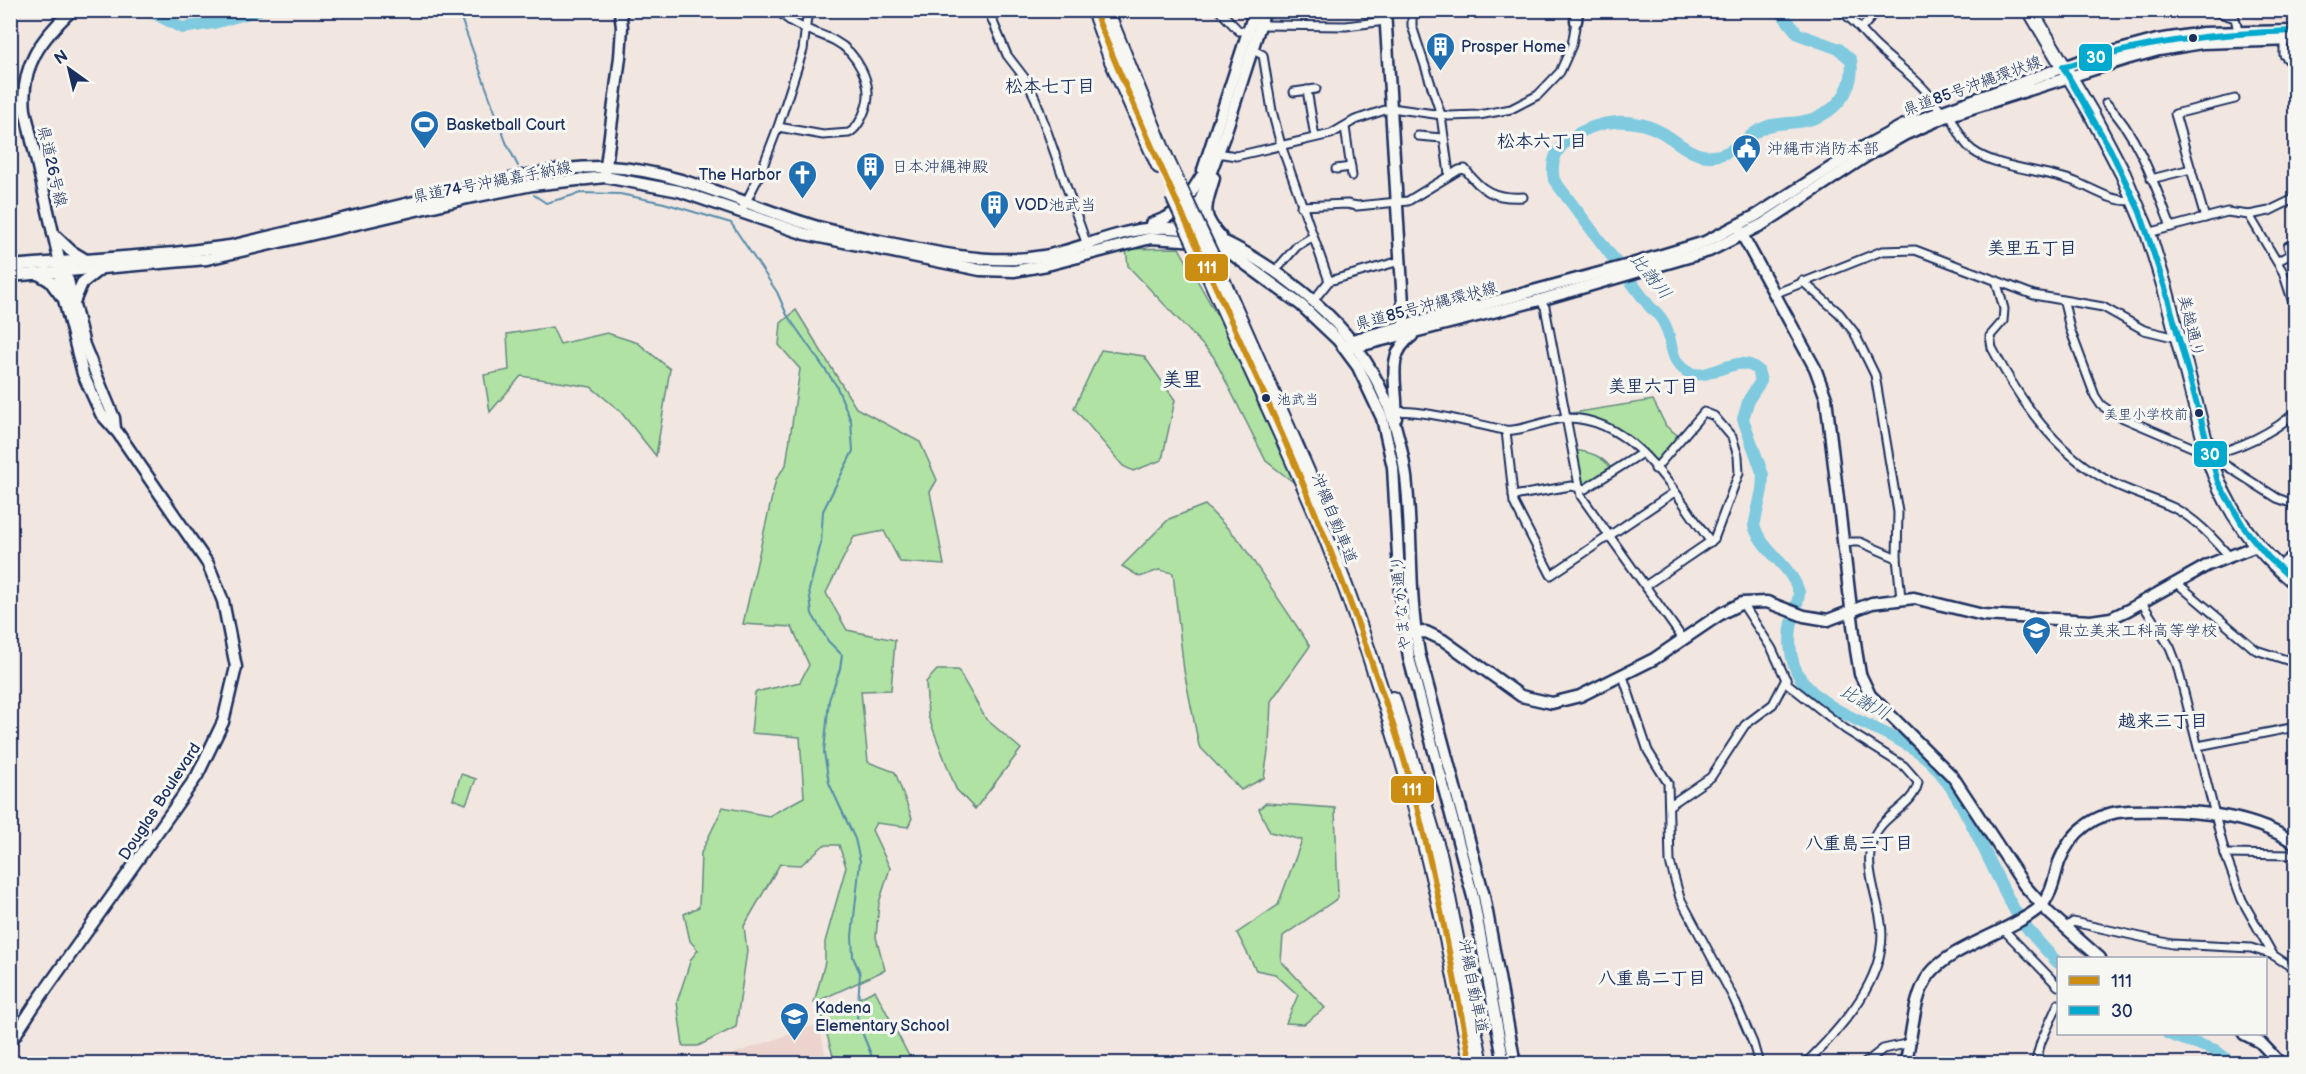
<svg xmlns="http://www.w3.org/2000/svg" width="2306" height="1074" font-family="'Balsamiq Sans','Klee One',sans-serif">
<style>
.built{fill:#edd3cd}
.green{fill:#afe2a3;stroke:#658880;stroke-width:1.5}
.lines{fill:none;stroke-linecap:round;stroke-linejoin:round}
.stream{stroke:#578cab;stroke-width:2}
.river{stroke:#7fcadf;stroke-width:12}
.street-casing{stroke:#1b2f5e;stroke-width:11}
.secondary-casing{stroke:#1b2f5e;stroke-width:15}
.primary-casing{stroke:#1b2f5e;stroke-width:15}
.highway-casing{stroke:#1b2f5e;stroke-width:18}
.street{stroke:#f6f6f2;stroke-width:7}
.secondary{stroke:#f6f6f2;stroke-width:10}
.primary{stroke:#f6f6f2;stroke-width:10}
.highway{stroke:#f6f6f2;stroke-width:14}
.highway-bridge-casing{stroke:#1b2f5e;stroke-width:18;stroke-linecap:butt}
.highway-bridge{stroke:#f6f6f2;stroke-width:14}
.bus-1-casing{stroke:#f6f6f2;stroke-width:10}
.bus-2-casing{stroke:#f6f6f2;stroke-width:10}
.bus-1{stroke:#cb8e13;stroke-width:6}
.bus-2{stroke:#00a9ce;stroke-width:6}
.bus-dot{fill:#1b2f5e;stroke:#f6f6f2;stroke-width:2}
.labels{text-anchor:middle;stroke-width:6;stroke-linejoin:round;paint-order:stroke}
.bus-label{font-size:14px;fill:#1b2f5e;stroke:#f6f6f2;text-anchor:start}
.poi-label{font-size:16px;fill:#1b2f5e;stroke:#f6f6f2;text-anchor:start}
.street-label{font-size:16px;fill:#1b2f5e;stroke:#f6f6f2}
.neighbourhood-label{font-size:18px;font-weight:bold;fill:#1b2f5e;stroke:#f6f6f2}
.water-label{font-size:18px;font-style:italic;fill:#34567e;stroke:#f6f6f2}
.quarter-label{font-size:20px;font-weight:bold;fill:#1b2f5e;stroke:#f6f6f2}
.line-badge{stroke:#f6f6f2;stroke-width:2}
.badge-label{font-size:16px;text-anchor:middle;font-weight:bold;fill:#fff}
</style>
<rect width="100%" height="100%" fill="#f2e6e1"/>
<filter id="ink" filterUnits="userSpaceOnUse"><feTurbulence type="fractalNoise" baseFrequency=".0167" numOctaves="2"/><feDisplacementMap in="SourceGraphic" scale="12" xChannelSelector="R" yChannelSelector="G"/><feConvolveMatrix kernelMatrix="1 2 1 2 8 2 1 2 1" color-interpolation-filters="sRGB"/></filter>
<g filter="url(#ink)">
<g class="built">
<path d="M2235,11h60v11l-40,-2z"/>
<path d="M819,1024l8,39h-123l9,-2z"/>
</g>
<g class="green">
<path d="M1179,248l62,110 56,127 -31,-24 -53,-105 -85,-90 -2,-17z"/>
<path d="M796,310l60,98 64,34 17,38 -7,12 14,73 -44,-3 -16,-31 -30,6 -28,56 21,37 48,10 -4,50 -30,1 7,71 27,10 17,46 -4,9 -32,-4 -4,7 18,38 -11,35 -3,34 9,33 -71,33 11,-41v-20l21,-75 -7,-22h-15l-23,20 -21,-1 -36,62 3,25 -11,76 -38,19h-15l-6,-44 14,-43 7,-9 -8,-9 -6,-27 15,-7 2,-54 22,-46 46,9 35,-19 -4,-60 -49,-4 4,-41 45,-10 9,-17 -17,-38 -49,-3 33,-145 10,-14 14,-96 -21,-24 2,-22z"/>
<path d="M552,327l8,17 47,-11 31,10 32,26 -14,87 -36,-45 -29,-24 -70,-11 -31,36 -6,-37 25,-5 -2,-36z"/>
<path d="M1101,350l43,6 31,44 -13,60 -29,11 -10,-5 -49,-58z"/>
<path d="M1653,400l13,26 15,12 -26,31 -33,-33 -56,-22z"/>
<path d="M1573,450c19,2 30,6 41,22l-33,17z"/>
<path d="M1205,505l35,36 70,105 -39,55 -2,44 -5,33 -23,12 -42,-44 -15,-75 -11,-98 -14,-3 -19,7 -18,-11 47,-47z"/>
<path d="M937,670h21l28,49 35,30 -46,60 -19,-20 -28,-73 -2,-34z"/>
<path d="M461,774l15,5 -10,25 -13,-5z"/>
<path d="M1266,803l69,5 3,90 -55,38 -2,25 44,47 -21,16 -18,-1 12,-28 -23,-21 -19,-4 -19,-37 41,-28 24,-65 -32,-8 -11,-23z"/>
<path d="M875,990l34,66 67,2 8,5h-149l-13,-46z"/>
</g>
<g class="lines">
<g class="stream">
<path d="M458,10l48,132 12,24"/>
<path d="M534,195l12,8 35,-10 39,1 44,9 67,20 46,69 10,23 49,70 15,36 2,30 -30,60 -2,32 -12,47 3,24 16,27 14,14 -2,14 -11,31 -5,52 5,31 26,56 5,22 -8,75 1,21 7,16 -3,47 18,44"/>
</g>
<g class="river">
<path d="M148,10l34,18 32,-5 45,-13"/>
<path d="M1779,10l19,24 41,15 12,11c5,31 -18,56 -47,61 -13,3 -29,1 -41,7 -20,9 -30,30 -56,28 -18,-2 -29,-14 -44,-23 -30,-17 -62,-14 -91,4 -16,11 -22,24 -18,43l96,127c29,22 13,49 36,64 22,14 51,-21 72,-1l3,11 -12,18 -6,20 20,56 -1,15 -8,36c9,26 37,39 45,66 0,8 -3,14 -5,22 -6,21 -6,46 7,65 26,38 89,49 124,78 38,32 65,113 92,157 12,19 26,33 41,49"/>
<path d="M2168,1034l47,16 18,14"/>
<path d="M2248,1064l14,-4 3,4"/>
</g>
<defs>
<g id="street">
<path d="M988,10l19,45 20,26 9,19 52,148"/>
<path d="M1219,10l20,21h11"/>
<path d="M1412,10v16l29,89 8,59"/>
<path d="M1838,10c17,9 25,24 38,36 23,22 49,37 64,65"/>
<path d="M2210,10l25,8 3,13"/>
<path d="M1259,25l87,1 39,-5"/>
<path d="M1861,29l17,-19"/>
<path d="M2284,41v14l12,13"/>
<path d="M1253,50l10,5 9,56 9,34 48,136"/>
<path d="M1307,90l8,47"/>
<path d="M1294,92l22,-3"/>
<path d="M2106,103c32,32 49,82 65,124"/>
<path d="M1950,115c6,11 12,27 22,35 25,19 77,20 106,33 17,7 38,21 56,17"/>
<path d="M778,127l45,8 26,-2c9,-5 14,-17 17,-26 8,-24 -10,-55 -31,-66 -19,-10 -42,-13 -57,-31"/>
<path d="M1345,127l7,49"/>
<path d="M1418,136l24,2"/>
<path d="M1217,153l19,3 95,-22 24,-14 36,-12 58,8 30,-1 32,-6 27,-14 22,-23 12,-27 4,-24"/>
<path d="M1336,169l15,-2"/>
<path d="M2151,179l40,-10"/>
<path d="M1301,206l46,-2 10,2 51,-5 51,-31 6,-1c16,22 30,30 58,28"/>
<path d="M741,212l19,-38 18,-47 25,-77 4,-33 4,-4 11,-3"/>
<path d="M2249,215l34,57 13,40"/>
<path d="M2205,218l-30,-104 60,-15"/>
<path d="M2148,233l79,-21 22,3 20,-4 27,-13"/>
<path d="M2278,261l13,-7 -3,-8 8,-3"/>
<path d="M1275,271l22,-25 15,-9"/>
<path d="M1996,280l8,29 -1,12 -13,15 2,12c28,52 61,102 113,131 22,13 46,18 69,29 22,11 39,30 55,48"/>
<path d="M1802,281l37,32 15,19 21,43 23,137 -1,46 4,40"/>
<path d="M1774,294l108,-43 33,-1 119,45 69,12 41,23 33,8"/>
<path d="M1539,299l6,8 36,189 102,143"/>
<path d="M1313,301l16,-20 71,-20"/>
<path d="M2064,302l6,27 25,67 6,9 13,9 94,40 69,44 19,7"/>
<path d="M2296,340v1"/>
<path d="M1397,412c20,-4 85,14 108,18 13,3 45,-12 62,-12 69,0 108,77 144,124"/>
<path d="M1506,431l8,72 37,72 122,-82"/>
<path d="M2208,454c27,-3 69,-23 88,-43"/>
<path d="M1513,496l58,-10 14,3 57,-36"/>
<path d="M1844,542h16l37,16"/>
<path d="M2277,568l19,-17"/>
<path d="M2177,583l79,67 40,13"/>
<path d="M1645,586l69,-47 25,-66 -1,-17 -6,-19 -18,-21 -10,-4 -49,57"/>
<path d="M1742,603l30,46 16,35 57,45 59,37 14,16c-4,26 -38,32 -46,60 -8,25 6,56 9,81 8,54 -40,105 -76,141"/>
<path d="M2142,603l28,44 7,18 48,189 17,46 31,55"/>
<path d="M1623,676l25,75 20,32 2,79 10,36 54,101 19,44 6,21"/>
<path d="M2198,746l98,-19"/>
<path d="M1670,805l41,-28 34,-52 28,-21 13,-25"/>
<path d="M2225,854l71,1"/>
<path d="M2065,928l8,-6 99,22 79,4 22,7 23,15"/>
<path d="M2003,929l55,57"/>
<path d="M1864,1064l19,-15 27,-6"/>
<path d="M2035,1064l6,-22 17,-38"/>
</g>
<g id="secondary">
<path d="M72,10c-31,29 -52,56 -47,100l37,162 6,8 16,65 30,73 1,11"/>
<path d="M1385,10l19,310 4,6"/>
<path d="M1576,21l1,-11"/>
<path d="M605,174l15,-117 2,-30 -2,-17"/>
<path d="M1739,229l76,139 11,30 30,252 4,24 10,21 83,82 71,108 25,28 51,45"/>
<path d="M38,274l12,7 11,15"/>
<path d="M74,302l8,-19 19,-15"/>
<path d="M1408,633l18,-1 17,8 78,56 31,7 28,-7 74,-37 68,-46 20,-10 25,-1 37,14 24,4 44,-17 42,-5 69,17 108,6 20,-3 17,-8 80,-45 48,-19"/>
<path d="M2244,1034l16,8 21,22"/>
<path d="M10,1043l24,-37 163,-230 26,-54 13,-55 -13,-66 -15,-37 -90,-131 -17,-19 -18,-40 -24,-94 3,-8"/>
<path d="M1905,1064c8,-28 7,-65 24,-89 22,-29 81,-43 110,-67 13,-12 15,-30 20,-46 12,-31 37,-50 70,-51 54,-1 120,0 167,33"/>
</g>
<g id="primary">
<path d="M1203,170l52,-160"/>
<path d="M1214,178c-8,29 -15,35 7,59"/>
<path d="M1193,220l32,-86 40,-124"/>
<path d="M1151,224l15,-6 16,-11 19,-30"/>
<path d="M53,234l18,17 15,9"/>
<path d="M10,266l164,-13 56,-7 293,-70c28,-5 56,-10 85,-9 70,3 137,38 203,58 37,11 76,17 113,25 40,8 80,13 120,6 38,-7 73,-26 112,-28 45,-3 81,18 117,42 77,52 121,115 133,207 7,59 2,118 13,176l65,243 31,168"/>
<path d="M10,276l197,-17 261,-61 64,-13 73,-8 74,14 126,43 175,36 34,1 33,-6 104,-27 47,3 35,14 68,50 37,35 20,27 24,51 11,49 7,125 9,66 64,239 31,167"/>
<path d="M1349,344l3,-4 277,-75 76,-23 52,-27 103,-66 42,-23 181,-66 74,-20 46,-7 93,-2"/>
<path d="M1351,348l189,-48 169,-49 54,-27 102,-67 41,-23 44,-19 176,-56 33,-9 43,-7 94,-3"/>
<path d="M1396,418c3,-30 -13,-62 16,-82"/>
</g>
<g id="highway">
<path d="M1094,10l18,51 47,105"/>
<path d="M1106,10l61,151"/>
<path d="M2030,10l61,103 32,61 25,59 17,55 46,176c17,49 45,86 85,119"/>
<path d="M1202,259c39,92 84,181 122,273 69,171 116,349 147,532"/>
<path d="M1213,259l112,253"/>
<path d="M1393,699l47,158 41,207"/>
</g>
</defs>
<use href="#street" class="street-casing"/>
<use href="#secondary" class="secondary-casing"/>
<use href="#primary" class="primary-casing"/>
<use href="#highway" class="highway-casing"/>
<use href="#street" class="street"/>
<use href="#secondary" class="secondary"/>
<use href="#primary" class="primary"/>
<use href="#highway" class="highway"/>
<defs>
<g id="highway-bridge">
<path d="M1167,161l46,98"/>
<path d="M1173,196l29,63"/>
</g>
</defs>
<use href="#highway-bridge" class="highway-bridge-casing"/>
<use href="#highway-bridge" class="highway-bridge"/>
<defs>
<path id="bus-1" d="M1094,10c83,208 190,406 265,617 20,56 41,114 56,172 23,87 38,176 56,265"/>
<path id="bus-2" d="M2296,31c-81,2 -156,11 -233,36l47,82 30,63 26,79 52,191 27,47 23,28 28,26"/>
</defs>
<use href="#bus-1" class="bus-1-casing"/>
<use href="#bus-2" class="bus-2-casing"/>
<use href="#bus-1" class="bus-1"/>
<use href="#bus-2" class="bus-2"/>
</g>
</g>
<defs>
<symbol id="building-pin" viewBox="-11 -11 22 30"><path d="M0 17L-7.5 6A9.5 9.5 0 1 1 7.5 6Z" fill="#1f6fb2" stroke="#f6f6f2"/><path d="M-4-6H4V6H1V3H-1V6H-4ZM-2.5-4.3h1.7v1.8h-1.7ZM.8-4.3h1.7v1.8H.8ZM-2.5-1h1.7V.8h-1.7ZM.8-1h1.7V.8H.8Z" fill="#fff"/></symbol>
<symbol id="stadium-pin" viewBox="-11 -11 22 30"><path d="M0 17L-7.5 6A9.5 9.5 0 1 1 7.5 6Z" fill="#1f6fb2" stroke="#f6f6f2"/><path d="M0-5a6.5 5 0 1 0 0 10a6.5 5 0 1 0 0-10ZM-3.5-1.8h7v3.6h-7Z" fill="#fff"/></symbol>
<symbol id="civic-pin" viewBox="-11 -11 22 30"><path d="M0 17L-7.5 6A9.5 9.5 0 1 1 7.5 6Z" fill="#1f6fb2" stroke="#f6f6f2"/><path d="M-.6-6.5H3V-4.5H.6V-3L4-1V1h2V6H-6V1h2V-1L-.6-3ZM-1.2 2.5V6h2.4V2.5Z" fill="#fff"/></symbol>
<symbol id="church-pin" viewBox="-11 -11 22 30"><path d="M0 17L-7.5 6A9.5 9.5 0 1 1 7.5 6Z" fill="#1f6fb2" stroke="#f6f6f2"/><path d="M-1.2-6h2.4v3.5h3.3v2.4h-3.3V6h-2.4V-.1h-3.3v-2.4h3.3Z" fill="#fff"/></symbol>
<symbol id="school-pin" viewBox="-11 -11 22 30"><path d="M0 17L-7.5 6A9.5 9.5 0 1 1 7.5 6Z" fill="#1f6fb2" stroke="#f6f6f2"/><path d="M0-5L7-2L0 1L-7-2ZM-4 1L0 2.5L4 1V4Q0 6-4 4Z" fill="#fff"/></symbol>
</defs>
<g fill-rule="evenodd">
<use href="#building-pin" x="1424" y="30" width="33" height="45"/>
<use href="#stadium-pin" x="408" y="108" width="33" height="45"/>
<use href="#civic-pin" x="1730" y="132" width="33" height="45"/>
<use href="#building-pin" x="854" y="150" width="33" height="45"/>
<use href="#church-pin" x="786" y="158" width="33" height="45"/>
<use href="#building-pin" x="978" y="188" width="33" height="45"/>
<use href="#school-pin" x="2020" y="614" width="33" height="45"/>
<use href="#school-pin" x="778" y="1000" width="33" height="45"/>
</g>
<g class="bus-dot">
<circle cx="2193" cy="38" r="5"/>
<circle cx="1266" cy="398" r="5"/>
<circle cx="2199" cy="413" r="5"/>
</g>
<g class="labels">
<g class="bus-label">
<text x="1277" y="404">池武当</text>
<text x="2188" y="419" text-anchor="end">美里小学校前</text>
</g>
<g class="poi-label">
<text x="1461" y="52">Prosper Home</text>
<text x="446" y="130">Basketball Court</text>
<text x="1767" y="154">沖縄市消防本部</text>
<text x="892" y="172">日本沖縄神殿</text>
<text x="781" y="180" text-anchor="end">The Harbor</text>
<text x="1015" y="210">VOD池武当</text>
<text x="2057" y="636">県立美来工科高等学校</text>
<text x="815" y="1013">Kadena<tspan x="815" dy="18">Elementary School</tspan></text>
</g>
<g class="street-label">
<text transform="translate(1972 85) rotate(-20)" y="6">県道85号沖縄環状線</text>
<text transform="translate(53 166) rotate(77)" y="6">県道26号線</text>
<text transform="translate(492 181) rotate(-11)" y="6">県道74号沖縄嘉手納線</text>
<text transform="translate(1426 305) rotate(-15)" y="6">県道85号沖縄環状線</text>
<text transform="translate(2192 326) rotate(76)" y="6">美越通り</text>
<text transform="translate(1335 518) rotate(68)" y="6">沖縄自動車道</text>
<text transform="translate(1400 603) rotate(-95)" y="6">やまなか通り</text>
<text transform="translate(159 801) rotate(-57)" y="6">Douglas Boulevard</text>
<text transform="translate(1474 986) rotate(79)" y="6">沖縄自動車道</text>
</g>
<g class="neighbourhood-label">
<text x="1050" y="92">松本七丁目</text>
<text x="1542" y="147">松本六丁目</text>
<text x="2032" y="254">美里五丁目</text>
<text x="1653" y="392">美里六丁目</text>
<text x="2163" y="727">越来三丁目</text>
<text x="1859" y="849">八重島三丁目</text>
<text x="1652" y="984">八重島二丁目</text>
</g>
<g class="water-label">
<text transform="translate(1651 276) rotate(51)" y="6">比謝川</text>
<text transform="translate(1865 702) rotate(29)" y="6">比謝川</text>
</g>
<g class="quarter-label">
<text x="1182" y="386">美里</text>
</g>
</g>
<g class="line-badge">
<rect x="2078" y="43" width="35" height="29" rx="6" fill="#00a9ce"/>
<rect x="1184" y="253" width="45" height="29" rx="6" fill="#cb8e13"/>
<rect x="2193" y="440" width="35" height="28" rx="6" fill="#00a9ce"/>
<rect x="1390" y="775" width="45" height="29" rx="6" fill="#cb8e13"/>
</g>
<g class="badge-label">
<text x="2096" y="63">30</text>
<text x="1207" y="273">111</text>
<text x="2210" y="460">30</text>
<text x="1412" y="795">111</text>
</g>
<rect width="2306" height="1074" fill="none" stroke="#f6f6f2" stroke-width="36"/>
<rect x="18" y="18" width="2270" height="1038" fill="none" stroke="#1b2f5e" stroke-width="2" filter="url(#ink)"/>
<rect x="2057" y="957" width="210" height="78" fill="#f6f6f2" stroke="#9ea6b7" stroke-width="1.5"/>
<rect x="2069" y="976" width="30" height="9" fill="#cb8e13" stroke="#9ea6b7" stroke-width="1.5"/>
<text x="2111" y="987" font-size="18" fill="#1b2f5e">111</text>
<rect x="2069" y="1006" width="30" height="9" fill="#00a9ce" stroke="#9ea6b7" stroke-width="1.5"/>
<text x="2111" y="1017" font-size="18" fill="#1b2f5e">30</text>
<g transform="translate(69 69) rotate(326)" stroke="#f6f6f2" stroke-width="4.5" paint-order="stroke">
<path d="M0-4.5L10 22L0 15L-10 22Z" fill="#1b2f5e"/>
<text y="-9" font-size="16" font-weight="bold" text-anchor="middle" fill="#1b2f5e">N</text>
</g>
</svg>
